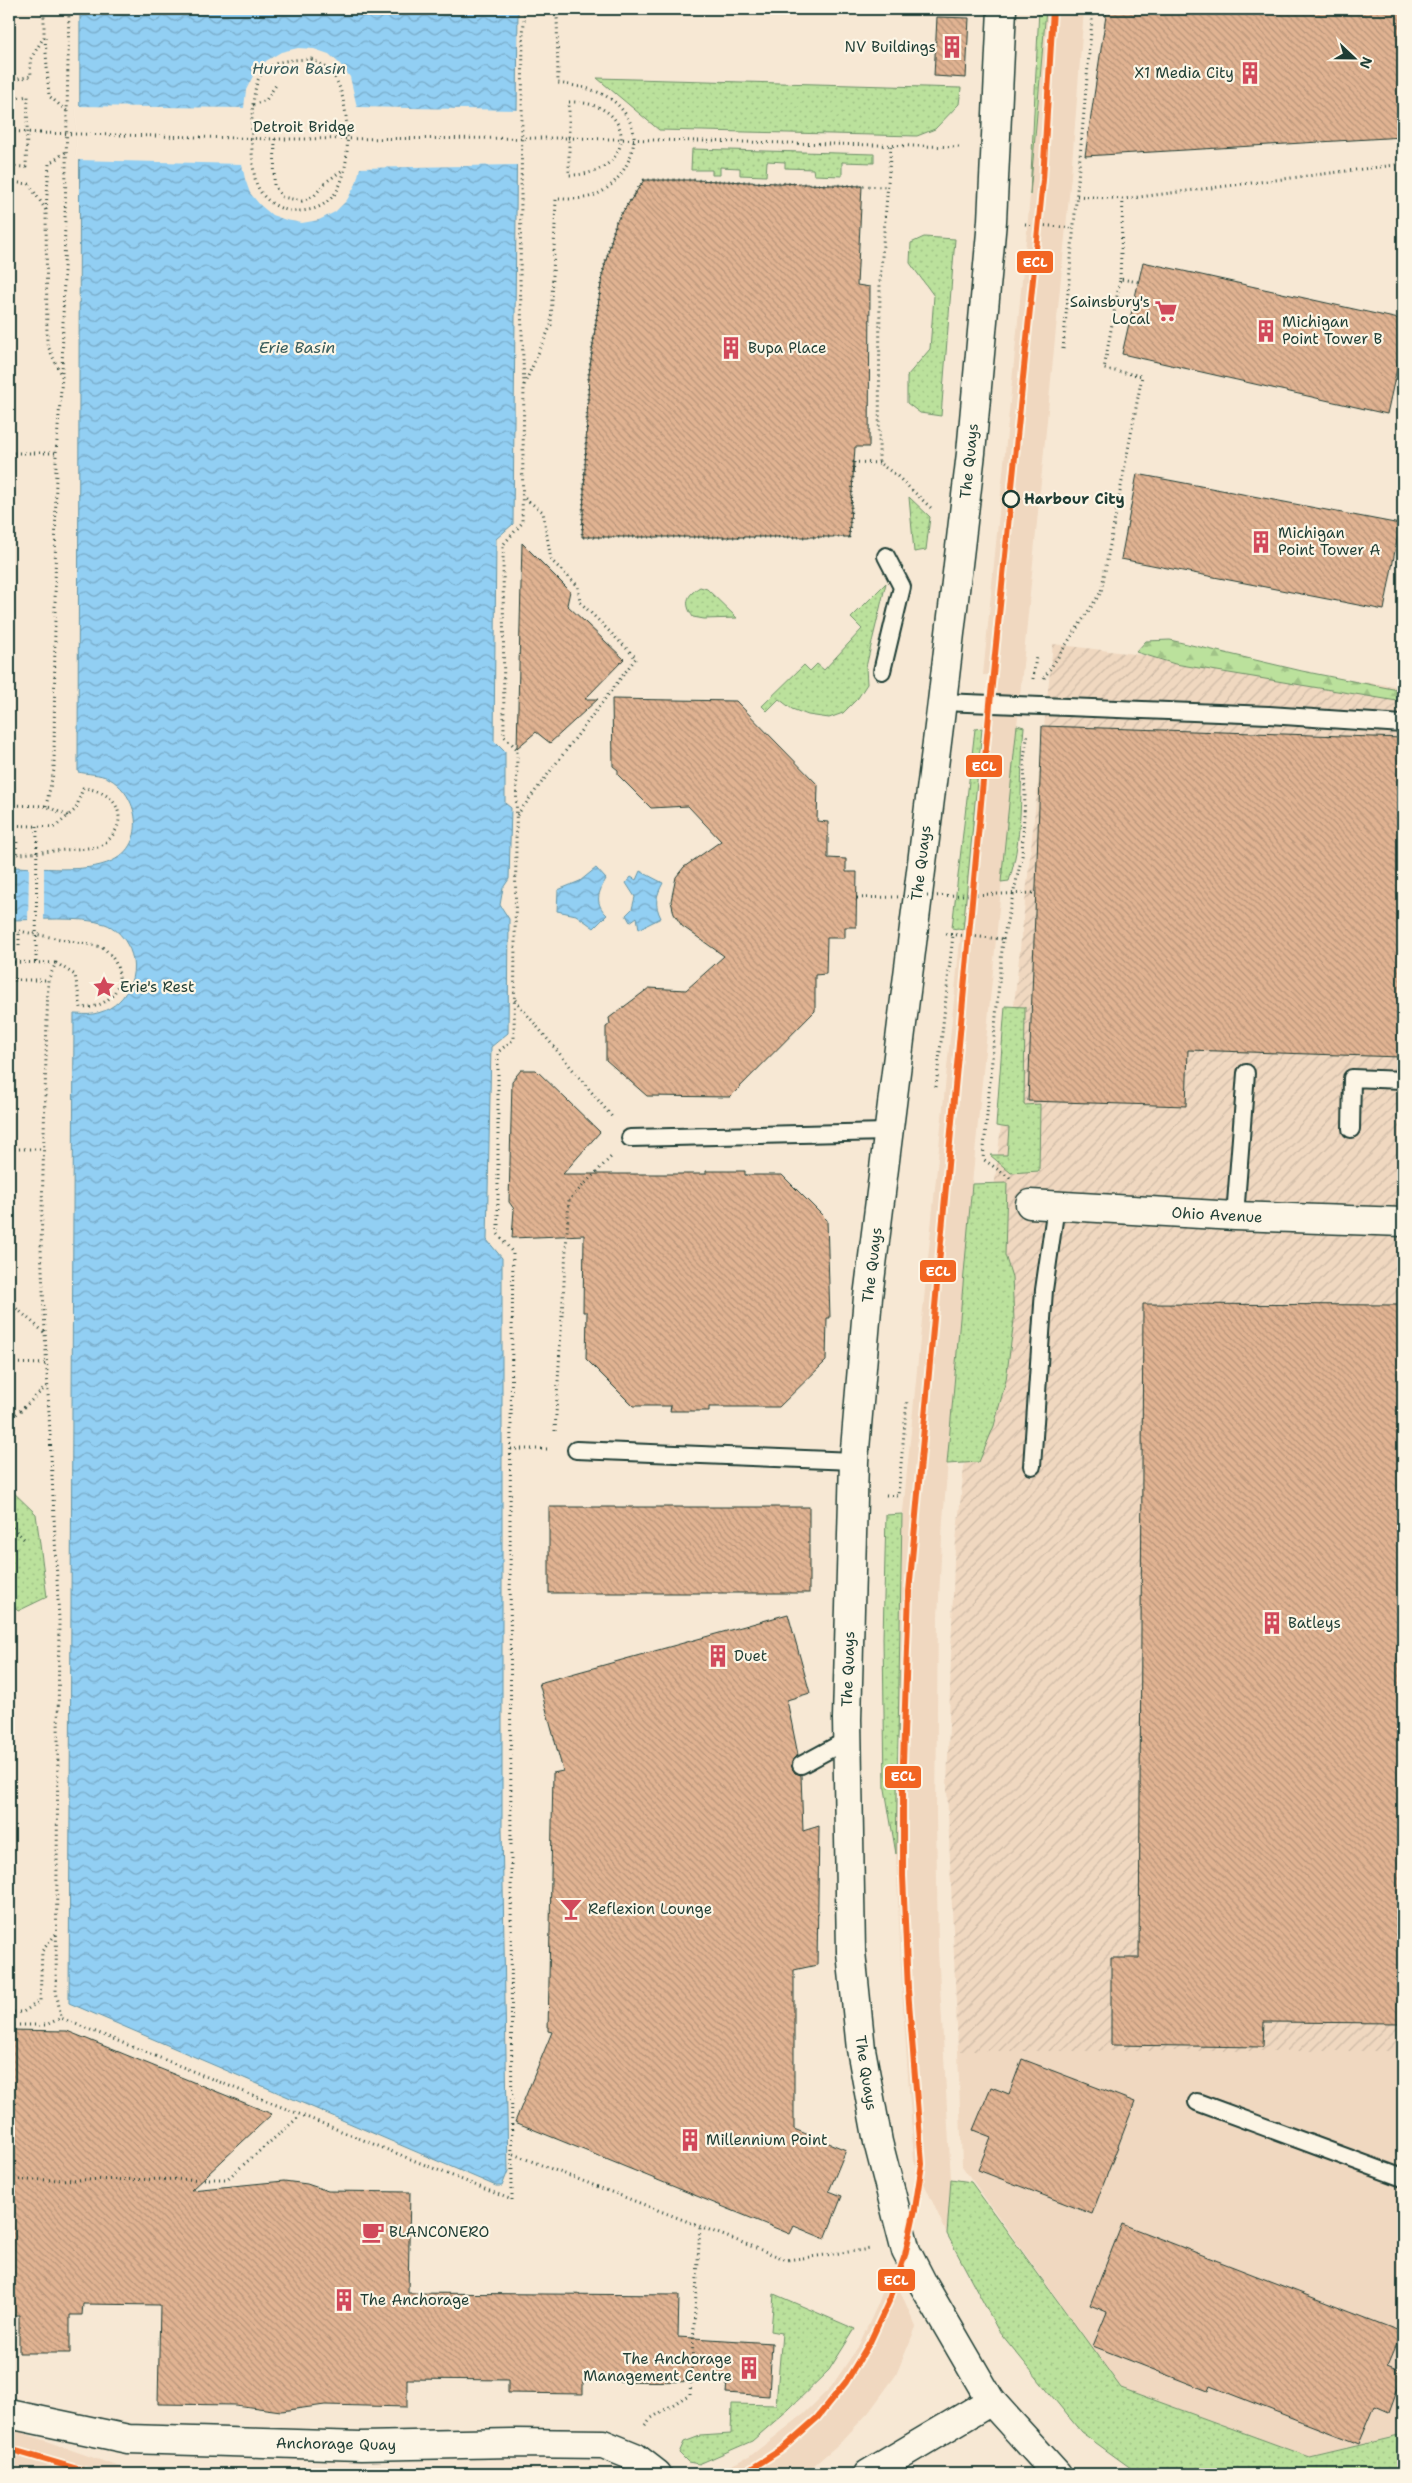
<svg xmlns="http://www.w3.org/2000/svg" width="1412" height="2483" font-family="'Shantell Sans',sans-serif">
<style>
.built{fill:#f0d8c0}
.industrial{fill:url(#industrial-furrows)}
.grass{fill:url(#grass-dots);stroke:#6d8f68}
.forest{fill:url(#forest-firs);stroke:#6d8f68}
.water{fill:url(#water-waves);stroke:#6495a7}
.pier{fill:#f7e8d4}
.building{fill:url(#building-back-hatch);stroke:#1f3d34}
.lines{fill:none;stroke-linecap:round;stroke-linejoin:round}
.lane-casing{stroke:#1f3d34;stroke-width:20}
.street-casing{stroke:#1f3d34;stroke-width:31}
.path{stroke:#1f3d34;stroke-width:3;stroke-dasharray:1 4;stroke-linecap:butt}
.lane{stroke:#fcf5e5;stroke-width:16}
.street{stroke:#fcf5e5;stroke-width:28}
.path-bridge{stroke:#1f3d34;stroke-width:3;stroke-dasharray:1 4;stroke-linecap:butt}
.tram-1-casing{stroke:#fcf5e5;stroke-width:10}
.tram-1{stroke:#f26522;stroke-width:6}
.stop-dot{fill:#fcf5e5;stroke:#1f3d34;stroke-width:2.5}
.labels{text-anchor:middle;stroke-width:4.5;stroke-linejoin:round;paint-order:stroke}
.poi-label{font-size:15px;fill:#1f3d34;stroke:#fcf5e5;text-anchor:start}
.street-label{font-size:15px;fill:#1f3d34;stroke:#fcf5e5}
.stop-label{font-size:15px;font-weight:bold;fill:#1f3d34;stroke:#fcf5e5;text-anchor:start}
.water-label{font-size:16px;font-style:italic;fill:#365a5a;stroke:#fcf5e5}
.line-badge{stroke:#fcf5e5;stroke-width:2}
.badge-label{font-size:14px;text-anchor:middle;font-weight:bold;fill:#fff}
</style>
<defs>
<pattern id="industrial-furrows" width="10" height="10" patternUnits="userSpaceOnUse" patternTransform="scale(1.25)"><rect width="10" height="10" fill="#f0d8c0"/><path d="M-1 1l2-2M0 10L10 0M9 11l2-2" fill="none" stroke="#cdbaa6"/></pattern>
<pattern id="grass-dots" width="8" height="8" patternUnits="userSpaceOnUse" patternTransform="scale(1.25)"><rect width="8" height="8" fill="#bbe19c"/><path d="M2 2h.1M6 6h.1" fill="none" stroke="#a0c287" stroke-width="1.8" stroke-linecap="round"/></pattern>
<pattern id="forest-firs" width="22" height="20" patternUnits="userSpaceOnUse" patternTransform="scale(1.25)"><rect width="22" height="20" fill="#bbe19c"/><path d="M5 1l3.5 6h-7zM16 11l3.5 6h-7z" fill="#a0c287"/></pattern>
<pattern id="water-waves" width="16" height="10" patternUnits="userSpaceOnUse" patternTransform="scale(1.25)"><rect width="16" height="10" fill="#92cff3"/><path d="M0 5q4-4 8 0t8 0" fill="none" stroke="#77a9c6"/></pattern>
<pattern id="building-back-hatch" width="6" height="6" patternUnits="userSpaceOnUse" patternTransform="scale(1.25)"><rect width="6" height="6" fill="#e1b392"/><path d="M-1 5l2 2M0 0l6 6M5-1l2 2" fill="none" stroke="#b69378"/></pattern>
</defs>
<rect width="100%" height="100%" fill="#f7e8d4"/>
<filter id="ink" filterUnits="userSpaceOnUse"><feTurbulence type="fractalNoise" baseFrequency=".02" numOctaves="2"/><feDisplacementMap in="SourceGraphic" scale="10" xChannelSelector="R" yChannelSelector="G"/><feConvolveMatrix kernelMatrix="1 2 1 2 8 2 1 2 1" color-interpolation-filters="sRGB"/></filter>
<g filter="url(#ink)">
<g class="built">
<path d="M1046,9h38l-13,167 -99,1008 -29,336 -5,97 -2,196 2,137 13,229 -4,55 -33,-73 -12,-171 -6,-136 5,-322 44,-445 37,-359 7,-47 1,-6h-7l44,-445z"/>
<path d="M958,2051h445v384l-93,22 -189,-69 -159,-222z"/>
<path d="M890,2268l26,59 -20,48 -27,37 -28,30 -37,32h-100l16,-4 29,-13 55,-43 27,-27 27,-40 20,-43z"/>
<path d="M9,2428l122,43 35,3h-157z"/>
</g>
<path class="industrial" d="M1053,644l350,43v1364h-445l-11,-262 7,-229z"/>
<g class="grass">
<path d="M1039,9h7l-16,186z"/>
<path d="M597,78l364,10 -2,16 -24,25 -18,7 -258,-6z"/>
<path d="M692,149l182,5v9l-32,-1v14l-28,-1 -1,-6 -28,-1v-6l-18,-1 -1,15 -26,-1v-7l-20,-1v8h-8v-5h-21z"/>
<path d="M924,237l31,2 -14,177 -21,-3 -13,-10v-27l23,-27 4,-53 -24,-33 1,-20z"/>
<path d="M909,497l21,20 -4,33 -12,2z"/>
<path d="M886,583l-20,84 1,17 -9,14 -15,15 -14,5 -21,-3 -16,-6 -13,-10 -12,12 -5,-5 42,-41 6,6 7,-7 7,6 38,-41 -11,-11z"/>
<path d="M700,587l7,2 30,29 -33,1 -11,-2c-9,-13 -7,-22 7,-30z"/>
<path d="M1017,725l7,2c-5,51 1,104 -15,154l-8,1z"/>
<path d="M982,728l-19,202 -11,-2 23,-199z"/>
<path d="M1005,1006l20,1 -1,98 16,-1 -1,67 -28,2 -21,-18h17l2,-27 -13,-2z"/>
<path d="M1007,1183l-2,72 7,22 2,43 -8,60 -12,46 -15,36 -32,2 25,-280z"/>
<path d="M9,1488l27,26 11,83 -29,14 -9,-10z"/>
<path d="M902,1514l-6,340 -11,-65 -2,-151 3,-123z"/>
<path d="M951,2179l20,3 150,206 189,69 93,-22v39h-264l-58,-42 -83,-102 -51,-96z"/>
<path d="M774,2294l81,35 -26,41 -40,39 -37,32 -53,23 -11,-2 -9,-9 5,-11 16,-6 31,-2 1,-30 44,1 6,-72 -11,-2z"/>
</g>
<path class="forest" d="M1170,640l132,31 101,20v11l-228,-38 -39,-12 10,-11z"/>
<g class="water">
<path d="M80,9h438l-5,515 -17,15 -2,202 11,11v51l6,5 -2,71 -6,9 -3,17 9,14 -1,114 -17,14 -4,193 15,18v570l6,343 -6,15h-6l-427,-183 5,-989c6,0 13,1 19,0 33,-5 51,-42 34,-70 -5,-9 -13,-17 -22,-20 -24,-8 -70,-4 -96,-4v-53c30,0 75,7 103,-6 36,-17 27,-67 -4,-83 -8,-4 -21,-4 -30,-6z"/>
<path d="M596,868l10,11c-8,14 -12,24 1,36l-13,13 -18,-13 -19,-4 1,-21 22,-9z"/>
<path d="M640,871l23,12c-7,13 -9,21 -2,35l-22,11 -2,-12 -7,5 -4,-7 6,-6 3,-12 -9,-14 5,-6 5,3z"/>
</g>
<g class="pier">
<path d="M298,48l16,1 15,5 11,10 10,13 7,30 164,3 -1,55 -160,3 -4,16 -9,16 -12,12 -16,8 -17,3 -16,-3 -14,-5 -12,-10 -10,-12 -5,-14 -3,-15 -166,-4v-54l168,2 2,-18 8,-16 12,-13 15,-9z"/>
<path d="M29,865h15v58h-16z"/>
</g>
<g class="building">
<path d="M1107,9h296v128l-318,19z"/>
<path d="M937,17l32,1 -3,60 -32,-2z"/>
<path d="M644,180h49l169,6 -5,99 13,2 -1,160h-14l-6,90h-267l7,-163 13,-98 14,-54z"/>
<path d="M1143,262l260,58v21l-16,73 -265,-60z"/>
<path d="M1137,474l263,50 -16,86 -263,-51z"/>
<path d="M522,543l48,48 -3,14 57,54 -39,40h13l-48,44 -14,-11 -19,16z"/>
<path d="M612,699l124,2 82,84 -1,36 11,1v36l18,1v13h11l-1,55h-11v11h-18l-1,36 -11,1v36l-85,86 -83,-1 -41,-36v-33l4,-3 -1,-6 40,-30 37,2 38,-34 -42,-30 -8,-12 -3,-13 5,-24 8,-10 37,-26 -33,-35 -37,2 -33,-33v-5l-5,-4z"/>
<path d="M1042,726l361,12v225l-3,94 -212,-7 -2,56 -158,-5z"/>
<path d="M521,1070h15l64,62 -37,42h143v-3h39v4h37l45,45 3,98h-3l-1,43 -47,46h-70v4h-39l1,-5h-38l-47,-47 1,-47h-4l1,-77 -72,3 2,-29 -5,-7 3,-121z"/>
<path d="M1143,1304l260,1v718l-139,-1 -1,25 -152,-2v-87h28z"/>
<rect x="549" y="1507" width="260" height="86"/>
<path d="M788,1614l22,79 -23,7 11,55 -5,4 -2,6 4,8 6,2 2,56 16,-5 -2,139 -23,5v159l52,21 -17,41 13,5 -17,43 -31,-13 -4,8 -275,-112 37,-90 -4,-1 5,-258 10,-2 -24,-88z"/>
<path d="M9,2030l58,1 205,83 -81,76 93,-9 23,3 21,7 82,1 -2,101 271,2 -1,42 94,6 -3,53 -43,-3 1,-11 -144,-1v13l-75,-1v-13l-101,-1v28l-82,-2 -44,6 -46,-6 -77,-1 2,-99 -77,-1 -1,11h-12v38h-51v-38h-10z"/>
<path d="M1022,2059l113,43 -43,112 -114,-44 13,-33 -18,-7 18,-43 18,7z"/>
<path d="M1122,2224l280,108 -14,33 15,6v3l-14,38 -14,-6 -16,38 -149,-58 -2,5 -115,-45 14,-34 -17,-7z"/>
</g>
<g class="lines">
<defs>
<g id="lane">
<path d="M882,671l20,-84 -16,-31"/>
<path d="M942,702l327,13 134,9"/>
<path d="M1351,1129l1,-51 51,2"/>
<path d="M630,1138l258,-6"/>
<path d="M1235,1216l11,-143"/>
<path d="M576,1450l278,11"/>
<path d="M1032,1466l12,-176 12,-84"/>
<path d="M801,1765l46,-25"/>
<path d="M1197,2102l206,76"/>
</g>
<g id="street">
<path d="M1002,9l-10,212 -21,232 -29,249 -74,595 -14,164 -7,258 4,233 10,97 17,93 28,109 17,33 68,117 66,73"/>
<path d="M1030,1204l205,12 168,6"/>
<path d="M9,2414l119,25 233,7 152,-3 90,1 32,13 22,17"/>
<path d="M868,2474l123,-73"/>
</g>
</defs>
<use href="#lane" class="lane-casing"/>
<use href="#street" class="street-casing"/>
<g class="path">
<path d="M45,38l4,58 19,16"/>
<path d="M312,59c6,4 15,8 19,13 20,23 23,102 2,124 -10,11 -19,14 -33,15 -18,2 -39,-11 -44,-29 -6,-19 -7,-89 4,-106 2,-3 8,-8 11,-10 11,-7 28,-6 41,-7z"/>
<path d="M9,81l22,-5 -1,-16 14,-23v-28"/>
<path d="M9,99l19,-3 -2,71 -17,-1"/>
<path d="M569,102c71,-1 68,74 0,73z"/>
<path d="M253,105l13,-5 10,-15"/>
<path d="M9,131l31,2"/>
<path d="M568,138l394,9"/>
<path d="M275,139l-1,46 8,12 20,4 12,-5 12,-14 18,-13"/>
<path d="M891,146l-11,135 -1,182 17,12 35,33"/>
<path d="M9,182l20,2 17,26 1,134 14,31"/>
<path d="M1077,196l46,3 280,-35"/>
<path d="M46,210l3,-46 18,-13"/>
<path d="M1025,224l49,4"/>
<path d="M1120,279l3,-80"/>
<path d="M1063,349l30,-340"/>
<path d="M524,385l27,-60 5,-126c13,0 29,1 41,-5 20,-8 36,-34 37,-55 1,-15 -13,-34 -25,-41 -15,-10 -34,-12 -51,-15l-1,-74"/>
<path d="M9,453h47"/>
<path d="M879,463l-25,-1 -5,75h-267l7,-163 13,-98 14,-54 28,-42h49l195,7"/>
<path d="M1044,678l57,-86 41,-216 -38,-7 16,-90 19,3"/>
<path d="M1033,679l3,-22"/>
<path d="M9,805l37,1 22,10"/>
<path d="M46,806l8,-36 2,-317 6,-76 7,-368"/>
<path d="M517,815l119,-157 -56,-56 -2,-16 -27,-26 -8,-48 -20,-15"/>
<path d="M9,825l46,2 21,-18 7,-21c38,3 50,38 16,59l-90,8"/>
<path d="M9,840h8l-1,14"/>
<path d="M9,931h10l83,16c31,24 17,61 -21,61l-6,-33 -19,-12 -8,17 -7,269 18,371 -3,371 5,26"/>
<path d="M946,934l57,5 -20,220 27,19"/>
<path d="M1003,939l19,-83 3,-60 -1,-38 4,-26"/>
<path d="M9,945h10v-14"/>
<path d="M9,962l47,1"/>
<path d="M9,980h39"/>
<path d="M515,1000l98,118"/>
<path d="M936,1087l17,-152"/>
<path d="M9,1149h35"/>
<path d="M9,1302l36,31"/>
<path d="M9,1363l38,1"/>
<path d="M9,1421l38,-35"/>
<path d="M555,1431l14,-231 42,-43"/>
<path d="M511,1449h39"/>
<path d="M886,1495l12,1 9,-95"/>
<path d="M9,1524l16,16"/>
<path d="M9,2012h14l17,-11 2,-50 14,-17"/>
<path d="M9,2025h37l15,-7 451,182 -2,-690 3,-257 -15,-19v-182l16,-13 3,-290 -13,-13 -1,-191 19,-22 2,-137 -4,-107 3,-244 2,-26"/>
<path d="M513,2154l274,106 84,-11"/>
<path d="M9,2180l218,-1 73,-63"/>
<path d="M645,2425l5,-6 40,-25 10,-167"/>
<path d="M943,2474l2,-1"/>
</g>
<use href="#lane" class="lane"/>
<use href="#street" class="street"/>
<g class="path-bridge">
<path d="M40,133l235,6 293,-1"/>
<path d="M857,898l178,-5"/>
<path d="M36,962l1,-136"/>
</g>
<defs>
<g id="tram-1">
<path d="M9,2449l85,25"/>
<path d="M743,2474l39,-25 35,-31 29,-36 24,-40 20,-43 15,-44 10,-46 7,-45 -14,-174 -5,-114v-114l6,-170 81,-888 53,-524 10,-171"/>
</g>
</defs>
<use href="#tram-1" class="tram-1-casing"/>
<use href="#tram-1" class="tram-1"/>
</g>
</g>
<defs>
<symbol id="building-bare" viewBox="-9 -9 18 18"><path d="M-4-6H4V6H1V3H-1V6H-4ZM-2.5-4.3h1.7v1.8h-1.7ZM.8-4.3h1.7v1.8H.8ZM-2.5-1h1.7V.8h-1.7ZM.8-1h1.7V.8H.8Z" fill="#d1495b" stroke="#fcf5e5" stroke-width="2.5" paint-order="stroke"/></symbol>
<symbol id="supermarket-bare" viewBox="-9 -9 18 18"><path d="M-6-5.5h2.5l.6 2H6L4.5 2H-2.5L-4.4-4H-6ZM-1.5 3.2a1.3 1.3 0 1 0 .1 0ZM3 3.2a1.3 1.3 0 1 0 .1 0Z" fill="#d1495b" stroke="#fcf5e5" stroke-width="2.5" paint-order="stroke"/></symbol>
<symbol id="sight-bare" viewBox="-9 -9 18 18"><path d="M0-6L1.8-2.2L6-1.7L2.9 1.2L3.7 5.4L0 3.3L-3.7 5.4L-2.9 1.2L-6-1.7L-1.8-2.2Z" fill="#d1495b" stroke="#fcf5e5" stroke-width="2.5" paint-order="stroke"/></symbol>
<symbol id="bar-bare" viewBox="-9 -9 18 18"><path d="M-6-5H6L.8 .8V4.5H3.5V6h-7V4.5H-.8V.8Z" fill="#d1495b" stroke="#fcf5e5" stroke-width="2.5" paint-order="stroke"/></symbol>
<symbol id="cafe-bare" viewBox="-9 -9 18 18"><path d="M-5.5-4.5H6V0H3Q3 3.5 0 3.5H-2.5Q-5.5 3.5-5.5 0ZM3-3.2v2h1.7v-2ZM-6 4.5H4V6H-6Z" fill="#d1495b" stroke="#fcf5e5" stroke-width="2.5" paint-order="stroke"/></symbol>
</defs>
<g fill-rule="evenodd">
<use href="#building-bare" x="936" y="31" width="32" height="32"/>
<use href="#building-bare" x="1234" y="57" width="32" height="32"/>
<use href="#supermarket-bare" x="1150" y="295" width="32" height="32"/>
<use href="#building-bare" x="1250" y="315" width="32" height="32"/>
<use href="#building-bare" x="715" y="332" width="32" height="32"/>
<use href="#building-bare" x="1245" y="526" width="32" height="32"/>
<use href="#sight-bare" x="88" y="971" width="32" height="32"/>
<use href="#building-bare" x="1256" y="1607" width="32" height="32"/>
<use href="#building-bare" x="702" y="1640" width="32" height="32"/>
<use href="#bar-bare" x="555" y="1893" width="32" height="32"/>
<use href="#building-bare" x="674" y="2124" width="32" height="32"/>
<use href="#cafe-bare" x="357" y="2216" width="32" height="32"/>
<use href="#building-bare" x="328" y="2284" width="32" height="32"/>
<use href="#building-bare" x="733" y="2352" width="32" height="32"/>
</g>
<circle class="stop-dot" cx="1011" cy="499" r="8"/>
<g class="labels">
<g class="poi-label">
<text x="936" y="52" text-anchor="end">NV Buildings</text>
<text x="1234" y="78" text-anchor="end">X1 Media City</text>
<text x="1150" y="307" text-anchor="end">Sainsbury's<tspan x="1150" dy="17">Local</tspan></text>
<text x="1282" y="327">Michigan<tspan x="1282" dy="17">Point Tower B</tspan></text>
<text x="748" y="353">Bupa Place</text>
<text x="1278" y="538">Michigan<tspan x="1278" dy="17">Point Tower A</tspan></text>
<text x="120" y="992">Erie's Rest</text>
<text x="1288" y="1628">Batleys</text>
<text x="734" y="1661">Duet</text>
<text x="588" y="1914">Reflexion Lounge</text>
<text x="706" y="2145">Millennium Point</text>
<text x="389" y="2237">BLANCONERO</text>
<text x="360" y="2305">The Anchorage</text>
<text x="732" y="2364" text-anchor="end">The Anchorage<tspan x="732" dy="17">Management Centre</tspan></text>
</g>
<g class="street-label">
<text x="304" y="132">Detroit Bridge</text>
<text transform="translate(969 461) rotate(-84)" y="5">The Quays</text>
<text transform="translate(921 863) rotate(-83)" y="5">The Quays</text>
<text transform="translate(1217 1215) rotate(3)" y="5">Ohio Avenue</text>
<text transform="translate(872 1265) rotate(-83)" y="5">The Quays</text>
<text transform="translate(848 1669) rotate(-88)" y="5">The Quays</text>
<text transform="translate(866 2073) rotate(81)" y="5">The Quays</text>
<text transform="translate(336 2444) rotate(1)" y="5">Anchorage Quay</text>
</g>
<g class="stop-label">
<text x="1024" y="504">Harbour City</text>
</g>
<g class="water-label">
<text x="299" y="74">Huron Basin</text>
<text x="297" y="353">Erie Basin</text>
</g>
</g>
<g class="line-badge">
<rect x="1016" y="250" width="38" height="24" rx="5" fill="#f26522"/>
<rect x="965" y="754" width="38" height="24" rx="5" fill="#f26522"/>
<rect x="919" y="1259" width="38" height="24" rx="5" fill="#f26522"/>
<rect x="884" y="1765" width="38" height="24" rx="5" fill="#f26522"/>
<rect x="877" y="2268" width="39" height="24" rx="5" fill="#f26522"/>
</g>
<g class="badge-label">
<text x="1035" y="267">ECL</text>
<text x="984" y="771">ECL</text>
<text x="938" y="1276">ECL</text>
<text x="903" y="1781">ECL</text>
<text x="896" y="2285">ECL</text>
</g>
<rect width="1412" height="2483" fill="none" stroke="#fcf5e5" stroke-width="30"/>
<rect x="15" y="15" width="1382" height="2453" fill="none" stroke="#1f3d34" stroke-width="2" filter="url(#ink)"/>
<g transform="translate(1354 58) rotate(112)" stroke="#fcf5e5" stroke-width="4" paint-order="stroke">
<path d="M0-4L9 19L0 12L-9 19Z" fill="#1f3d34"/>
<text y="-8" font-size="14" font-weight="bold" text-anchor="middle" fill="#1f3d34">N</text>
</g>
</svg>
